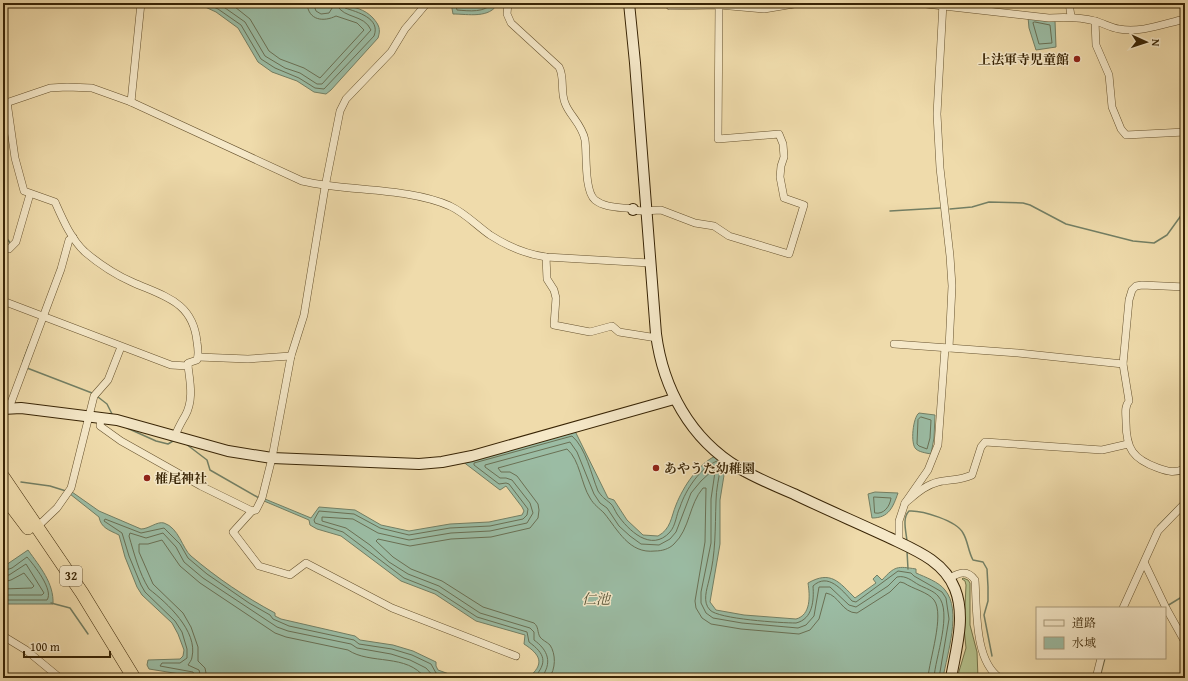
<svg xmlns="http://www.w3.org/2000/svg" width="1188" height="681" font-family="'Gentium Book Plus','Noto Serif JP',serif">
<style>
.green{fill:#b5c18c;stroke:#767248}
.water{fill:#9bbca4;stroke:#737f64}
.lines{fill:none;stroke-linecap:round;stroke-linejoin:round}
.shore{stroke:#6a7054;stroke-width:1}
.stream{stroke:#737f64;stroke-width:1.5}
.street-casing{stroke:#66522e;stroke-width:8}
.secondary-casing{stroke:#382405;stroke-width:12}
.highway-casing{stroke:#382405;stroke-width:14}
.street{stroke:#f5e8c8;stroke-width:7}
.secondary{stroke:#f5e8c8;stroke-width:10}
.highway{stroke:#efdbab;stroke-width:13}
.rail-casing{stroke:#382405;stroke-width:3}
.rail{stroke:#f5e8c8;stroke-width:1.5;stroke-dasharray:4.5;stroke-linecap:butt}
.poi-dot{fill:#8f2418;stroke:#f5e8c8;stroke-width:1.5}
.labels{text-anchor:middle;stroke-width:3;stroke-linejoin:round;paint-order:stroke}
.shield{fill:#f5e8c8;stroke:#715f40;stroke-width:1}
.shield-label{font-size:12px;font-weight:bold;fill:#382405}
.poi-label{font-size:13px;font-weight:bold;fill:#382405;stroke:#f5e8c8;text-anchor:start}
.water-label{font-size:14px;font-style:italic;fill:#565235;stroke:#f5e8c8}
</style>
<rect width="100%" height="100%" fill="#efdbab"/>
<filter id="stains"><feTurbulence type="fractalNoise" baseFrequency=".005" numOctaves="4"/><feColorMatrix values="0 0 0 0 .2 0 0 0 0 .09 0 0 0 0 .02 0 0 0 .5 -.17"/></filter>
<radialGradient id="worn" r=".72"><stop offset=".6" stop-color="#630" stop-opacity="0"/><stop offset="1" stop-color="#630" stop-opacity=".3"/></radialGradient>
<path class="green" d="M963,578l5,2 2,3v42l7,27 1,26h-21l9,-30 -2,-20 2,-43 -1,-4 -3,-2z"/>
<g class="water">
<path d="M194,3h116c22,6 46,-3 63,15 6,7 8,11 5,20l-47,52 -5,4 -12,-2 -17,-11 -25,-9 -14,-10 -20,-34 -22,-16 -13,-6 -7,1z"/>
<path d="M451,3h47c-8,16 -30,11 -45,11z"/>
<path d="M1028,17l27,4 1,26 -20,3 -7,-22z"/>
<path d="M919,413l16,2 -1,23 -3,16c-5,-1 -12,-2 -15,-5 -6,-5 -3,-32 3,-36z"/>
<path d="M575,431l33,67 6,2 13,20 16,15 15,1c13,-7 13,-19 18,-31 7,-18 23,-43 42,-50l8,8 -6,37v44l-10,58 6,8 28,5 52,4c15,-4 14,-23 12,-36 23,-13 31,-1 47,15l21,-15 -3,-4 4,-4 5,5c13,-14 15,-14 34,-11v4c9,4 23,9 29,17 17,20 2,64 -2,88h-415c17,-14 13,-23 -4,-34l1,-9 -49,-14 -41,-27 -34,-13 -60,-45 -24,-7 -7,-4 -1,-5 -45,-19 1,-2 46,19 8,-11 36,3 26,15 28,6 41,-7 39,-2 33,-7 2,-4 -2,-4 -16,-21 -6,4 -38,-29z"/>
<path d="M72,492l27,19 42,18c8,0 16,-8 23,-6 15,5 18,25 27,33 26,22 54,41 84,57v3l6,3 74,17 5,4 33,5 20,6 23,11v4l2,4 22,8h-255l-56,-9 -2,-4 1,-5 32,-1 3,-3 1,-6 -6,-16 -6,-11 -30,-28 -5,-8 -12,-30 -6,-22c-10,-5 -18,-7 -20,-18l-29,-23z"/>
<path d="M875,492l23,1c-5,14 -9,25 -26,25l-4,-24z"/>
<path d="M28,550c12,17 26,33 25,54h-50v-37z"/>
</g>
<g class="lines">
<g class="shore">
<path d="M205,3l13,6 23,16 20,34 14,9 24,10 16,10 9,1 50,-53c7,-18 -17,-24 -29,-28l-2,-5"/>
<path d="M218,3l27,19 20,34 20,12 15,5 17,11h5l49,-54c-7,-16 -27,-11 -34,-25h-3l-5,8 -8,1 -5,-3 -3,-8"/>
<path d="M230,3l20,16 19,32 11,8 24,9 16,10 44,-48 -7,-7 -21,-7c-12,6 -28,5 -29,-13"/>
<path d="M455,3l2,7c13,1 27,3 36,-7"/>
<path d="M1035,22l15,3 2,18 -13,1 -6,-21z"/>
<path d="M921,417l10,3 -1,18 -3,11 -8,-3 -2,-2 1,-24z"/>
<path d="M874,497l17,1c-1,8 -7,17 -16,15z"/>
<path d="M3,571l9,-3 15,-11c7,8 27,33 20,43h-44"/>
<path d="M3,576l6,-1 17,-11 18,29 -2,2h-39"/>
<path d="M3,582l8,-2 13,-7 10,13 -2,2 -29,1"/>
<path d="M196,678l-3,-6 -33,-6 2,-3h18l7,-5v-9l-5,-17 -7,-11 -30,-29 -4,-7 -12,-29 -7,-23 -18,-12 1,-2 36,14 23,-5 16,16 8,14 19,16 42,29 21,12 3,4 16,7 65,14 5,4 33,5 20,6 19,9 5,9 12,5"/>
<path d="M201,678l-2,-8 -11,-5c1,-2 4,-5 4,-8 6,-26 -25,-54 -43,-68 -10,-16 -15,-36 -20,-53l1,-3 16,5 17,-5 13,14 8,15 19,16 74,49 11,4 63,13 6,4 34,6 19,6 16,8 9,10"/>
<path d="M207,678l-2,-10 -7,-7v-14l-7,-20 -8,-14 -30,-29 -14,-32v-8h9l14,-4 18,26 20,17 75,50 11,4 62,13c22,15 59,3 77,28"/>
<path d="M534,678c14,-16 11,-24 -5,-36l-2,-10 -50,-15 -40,-26 -33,-13 -61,-46 -28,-9 -1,-3 5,-9 35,3 26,14 29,7 41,-7 40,-2 33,-7 4,-4 1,-6 -19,-25 -3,-1 -7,1 -25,-19v-2l98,-27c14,12 19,38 26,55 4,6 7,8 12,12 3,2 5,8 7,11 11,16 34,39 53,18 6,-7 6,-17 10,-25 6,-18 20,-39 37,-46l4,4c-2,12 -5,25 -5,36 -1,28 0,52 -7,79 -2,9 -7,22 1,30 8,9 71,13 86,13 17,-4 18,-23 17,-37 15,-14 29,4 39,15l4,1 42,-31 13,2 3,3 28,16 4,6 3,21 -10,59"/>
<path d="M541,678c12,-15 7,-28 -7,-38v-8l-4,-4 -50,-15 -41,-27 -31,-12 -19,-12 -19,-17 -24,-17 -24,-7v-4l31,2 25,14 31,7 42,-7 39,-2 37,-8 6,-10 -3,-10 -18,-23 -6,-2h-6l-15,-11v-2l85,-23 7,10 17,42 6,9 7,5 12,18 11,10 11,8 18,1 11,-6 6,-7 15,-39 10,-12 13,-12 1,3 -4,27v44l-10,49v11l5,10 7,5 29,5 56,5 8,-3 8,-9 5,-29h11l19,18 7,2 32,-21 9,-9c9,-2 15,4 22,8 6,3 15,6 19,11 15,16 -3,62 -4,82"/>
<path d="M549,678c7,-9 7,-24 1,-33 -3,-3 -8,-5 -10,-8 -3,-5 -1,-10 -6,-14l-51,-16 -41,-26 -31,-12 -18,-12 -17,-16 2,-2 32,7 41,-7 40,-2 39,-9 8,-10 1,-8 -1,-6 -21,-28 -7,-4h-9l-3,-4 69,-19c13,11 14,35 23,49 4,7 9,10 14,15 14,17 25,41 51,38 7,0 14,-2 19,-7 16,-15 15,-40 29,-56h3l-1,54 -10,59 1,7 6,10 9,6 30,5 58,5 11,-4 9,-11 7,-26c13,2 16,20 31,20l33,-21 10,-10 4,1c9,6 24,9 30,17 11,15 -5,60 -6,78"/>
</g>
<g class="stream">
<path d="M950,209l22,-2 17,-5 34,1 7,2 36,19 67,17 21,2 13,-8 18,-25"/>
<path d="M890,211l50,-3"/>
<path d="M5,236l6,8"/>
<path d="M23,361l6,-16"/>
<path d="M27,368l65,25"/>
<path d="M98,397l9,7 5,10"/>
<path d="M127,428l29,13 12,3 5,-3"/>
<path d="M186,444l21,16 3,10 49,28"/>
<path d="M21,482l29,4 16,5"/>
<path d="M1158,526l21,-21"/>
<path d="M907,541c-1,-10 -5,-23 2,-30 13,-1 48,10 54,22 5,8 5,18 10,27l10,2 4,7 1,18v14l-4,14 8,41"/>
<path d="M907,551l1,18"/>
<path d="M51,603l19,5 18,26"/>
<path d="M1167,606l18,-11"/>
<path d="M1011,677l10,-2 9,3"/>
<path d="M1103,678l-2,-5 4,-15"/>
</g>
<defs>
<g id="street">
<path d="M427,3l-22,26 -14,23 -45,47 -6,12 -15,76 -21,128 -13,41 -19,102 -10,40 -6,12 -4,1 -19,21 26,34 31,9 16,-12 86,45 124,48"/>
<path d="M508,3l-1,11 4,9 48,44c6,11 1,24 6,36 4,12 17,21 20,37 2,13 -1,51 10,60 10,8 25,7 38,9"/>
<path d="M917,3l132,15c16,-1 31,-1 46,3 8,2 16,7 24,8 22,4 44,-5 66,-10"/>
<path d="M943,3l-6,111 3,54 10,88 2,30 -3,62"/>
<path d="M1069,3l2,13"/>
<path d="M670,6l49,-1 45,4 36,-6"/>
<path d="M1095,21l1,24 13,30 3,32 9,22 5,6 59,-3"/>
<path d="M131,102l10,-99"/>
<path d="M3,104l47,-16 17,-1 25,1 39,14 171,79c47,11 104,6 148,25 15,7 26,19 40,29 17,11 35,19 56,22l104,6"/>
<path d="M633,210l9,1 19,-1 34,13 19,3 15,10 60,18 15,-49 -20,-7 -4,-21 1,-11 3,-9 -1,-13 -4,-10 -61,5 1,-134"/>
<path d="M3,248l6,1 7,-7 14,-48"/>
<path d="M546,257l1,22 7,11 2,8 -2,27 36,7 22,-6 7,6 38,6"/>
<path d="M1185,287l-43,-2 -6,1 -4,4 -3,10 -6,64 6,37c-5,6 -3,13 -3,21 0,27 7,37 32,46 11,4 16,5 27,1"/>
<path d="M3,301l168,64 17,1v-3l9,-3c2,-6 1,-12 0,-18 -4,-41 -34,-46 -65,-60 -16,-7 -34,-19 -47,-30 -14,-13 -22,-32 -30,-50l-31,-11 -9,-33 -8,-56"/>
<path d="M894,344l124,9 105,11"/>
<path d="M198,357l50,2 43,-3"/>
<path d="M9,408l52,-139 8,-29 4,-3"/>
<path d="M101,418l-1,8 21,15 80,45 51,25"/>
<path d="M175,436c3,-8 6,-13 10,-20 9,-16 5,-34 3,-50"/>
<path d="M905,503c10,-8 20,-18 33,-21 12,-3 21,-1 34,-7l9,-28 4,-5 117,8 26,-6"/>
<path d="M37,527l20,-19 14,-20 23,-92 14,-16 13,-33"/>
<path d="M899,542v-21l6,-18 23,-33 10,-25 7,-97"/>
<path d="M1145,564l21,44 19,34"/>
<path d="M949,578c10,-5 18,-9 26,2 2,28 -1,81 25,98"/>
<path d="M1123,608l35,-77 27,-28"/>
<path d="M3,636l23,14 34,28"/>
<path d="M1096,678l5,-20"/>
</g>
<g id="secondary">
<path d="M629,3l6,60 21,271c7,54 34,105 83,134 17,10 36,18 55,26 31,15 64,29 96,44 25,12 54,23 65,51 11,28 1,60 -4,89"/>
<path d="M633,210v-1"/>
<path d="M3,409l18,-1 96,12 111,31 44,7 147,6 23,-2 30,-6 202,-57"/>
</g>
<g id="highway">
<path d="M3,477l79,116 52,85"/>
<path d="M3,495l25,33"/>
</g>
</defs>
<use href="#street" class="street-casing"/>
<use href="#secondary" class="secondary-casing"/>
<use href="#highway" class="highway-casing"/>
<use href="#street" class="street"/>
<use href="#secondary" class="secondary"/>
<use href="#highway" class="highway"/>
<defs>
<path id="rail" d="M3,677l1,1"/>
</defs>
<use href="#rail" class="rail-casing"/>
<use href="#rail" class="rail"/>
</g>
<g class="poi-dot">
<circle cx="1077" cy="59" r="4"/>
<circle cx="656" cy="468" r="4"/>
<circle cx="147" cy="478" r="4"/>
</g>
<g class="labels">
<rect class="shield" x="60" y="566" width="22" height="20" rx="3"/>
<g class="shield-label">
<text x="71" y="580">32</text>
</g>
<g class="poi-label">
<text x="1069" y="64" text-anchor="end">上法軍寺児童館</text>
<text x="664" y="473">あやうた幼稚園</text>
<text x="155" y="483">椎尾神社</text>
</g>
<g class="water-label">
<text x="596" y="604">仁池</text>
</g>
</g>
<rect width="1188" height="681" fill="none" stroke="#efdbab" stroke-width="16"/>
<rect x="4" y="4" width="1180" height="673" fill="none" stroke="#382405" stroke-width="2"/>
<rect x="8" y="8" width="1172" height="665" fill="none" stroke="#382405"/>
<rect x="1036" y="607" width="130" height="52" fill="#f5e8c8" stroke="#a99a7a"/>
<rect x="1044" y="620" width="20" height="6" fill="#f5e8c8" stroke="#a99a7a"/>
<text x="1072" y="627" font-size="12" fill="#382405">道路</text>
<rect x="1044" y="637" width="20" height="12" fill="#9bbca4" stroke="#a99a7a"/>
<text x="1072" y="647" font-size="12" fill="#382405">水域</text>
<g transform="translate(1146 42) rotate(93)" stroke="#f5e8c8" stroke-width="3" paint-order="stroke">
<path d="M0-3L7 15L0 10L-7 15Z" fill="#382405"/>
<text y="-6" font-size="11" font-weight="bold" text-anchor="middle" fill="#382405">N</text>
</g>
<path d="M24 651v6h86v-6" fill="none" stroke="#382405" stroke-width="2"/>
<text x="30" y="651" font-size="12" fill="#382405" stroke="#f5e8c8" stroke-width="3" paint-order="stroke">100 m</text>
<rect width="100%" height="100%" filter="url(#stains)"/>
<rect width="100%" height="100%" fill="url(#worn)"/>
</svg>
